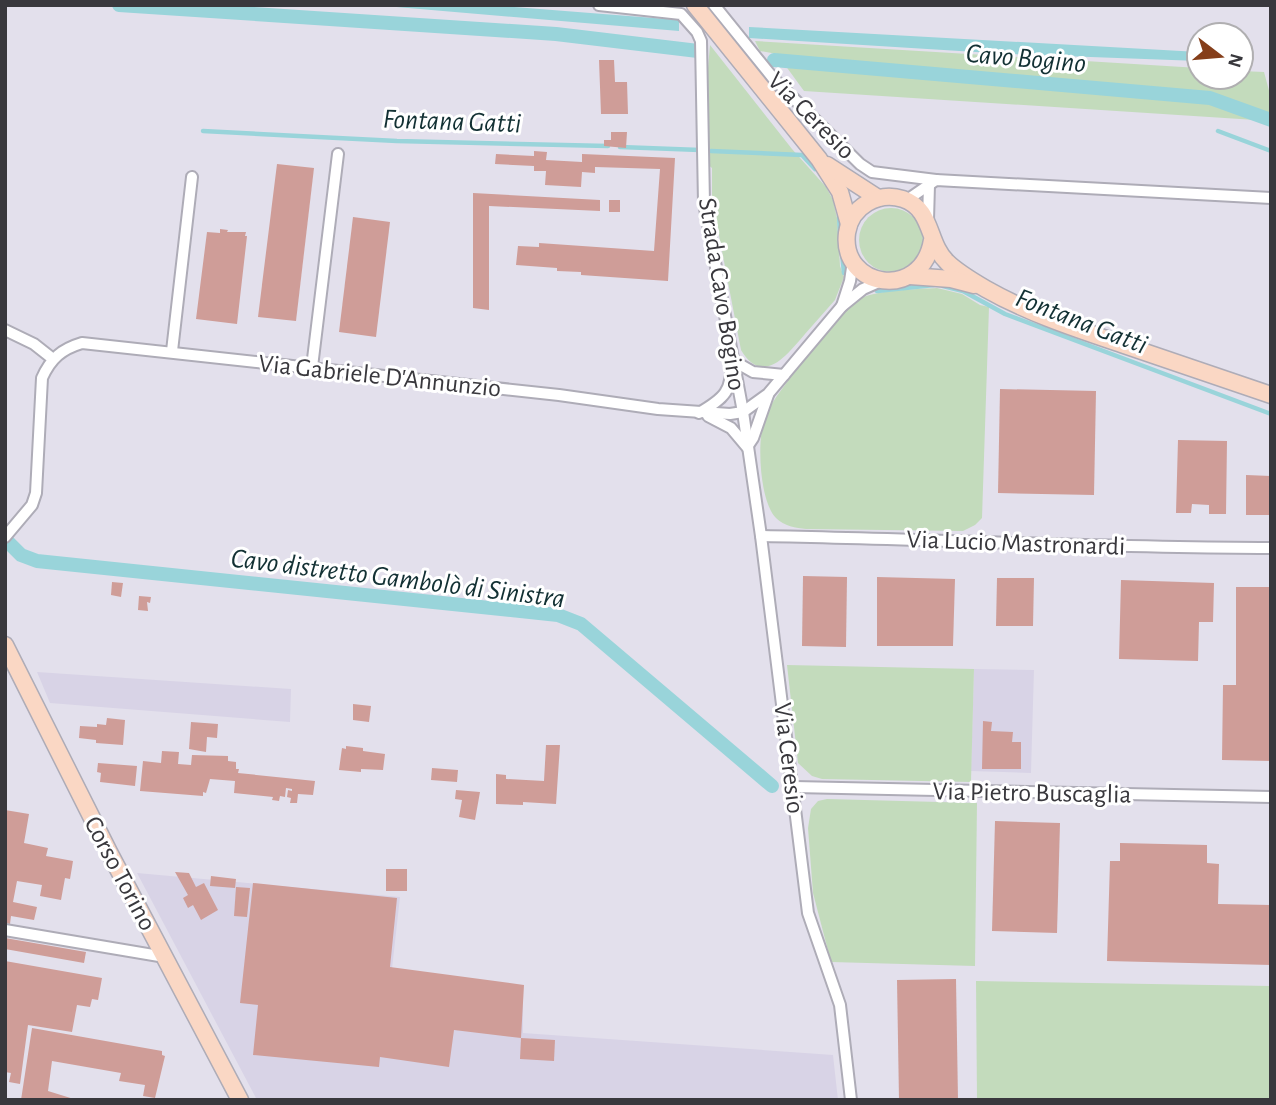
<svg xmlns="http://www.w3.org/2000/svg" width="1276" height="1105" font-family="'Alegreya Sans',sans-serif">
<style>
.built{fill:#d8d3e6}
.green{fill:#c3dbbc}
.water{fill:#99d4da}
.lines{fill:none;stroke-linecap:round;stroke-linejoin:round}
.stream{stroke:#99d4da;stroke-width:4.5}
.canal{stroke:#99d4da;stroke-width:14}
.building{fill:#cf9d98}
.minor-casing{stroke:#aeacb7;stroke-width:14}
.secondary-casing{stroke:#aeacb7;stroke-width:19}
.minor{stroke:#fff;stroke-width:10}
.secondary{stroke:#fad7c4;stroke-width:16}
.labels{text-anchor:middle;stroke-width:6;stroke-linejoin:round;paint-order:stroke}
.street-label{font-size:26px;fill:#39383d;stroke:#fff}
.water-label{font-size:28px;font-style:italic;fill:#133134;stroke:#fff}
</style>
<rect width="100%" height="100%" fill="#e3e0ec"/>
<g class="built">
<path d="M974,669l60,1 -3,103 -60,-2z"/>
<path d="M37,672l254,17 -1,33 -240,-19z"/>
<path d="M137,873l263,24 -8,72 131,17v47l310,22 5,45h-581z"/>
</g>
<g class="green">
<path d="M755,41l444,27v9h42v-6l23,1 7,26v23l-467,-30 -27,-37 -17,-3z"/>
<path d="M710,45l82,104 34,38 7,13 4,18 3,48 4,11 -9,23c-10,11 -20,23 -30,34 -18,21 -42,53 -64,16l-29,-151v-31l-5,-4v-84z"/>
<circle cx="891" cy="240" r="32"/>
<path d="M937,288l25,6 18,11 9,2 -7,211 -7,7 -12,6 -157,-2c-10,-1 -22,-3 -30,-11 -17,-17 -20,-82 -10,-104 10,-21 77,-106 96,-116 15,-8 57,-9 75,-10z"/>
<path d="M787,665l187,4 -3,113 -149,-3 -10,-3 -14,-13z"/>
<path d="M827,799l150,4 -2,163 -144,-4 -18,-69 -5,-65 3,-19 7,-8z"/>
<path d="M976,981l295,5v114h-294z"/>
</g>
<g class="water">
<path d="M373,5h116l190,15v11z"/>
<path d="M749,27l450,25v9l-191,-7 -259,-16z"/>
</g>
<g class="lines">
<g class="stream">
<path d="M203,131l194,10 211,5"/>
<path d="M1218,131l53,20"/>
<path d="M620,147l80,3"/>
<path d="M711,151l91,4 13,14"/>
<path d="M839,215l1,19"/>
<path d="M842,253l2,20"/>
<path d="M943,286l20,5 42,23 266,100"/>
<path d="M877,291l57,-6"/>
</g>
<g class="canal">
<path d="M119,5l437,29 142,17"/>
<path d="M774,60l436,38 61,22"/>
<path d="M9,543l12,12 16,6 521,54 23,9 191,162"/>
</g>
</g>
<g class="building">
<path d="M599,60h15l1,22h12l1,32h-27z"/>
<path d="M611,132h16l-1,16 -22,-2v-6h7z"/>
<path d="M534,151l13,1 -1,8 36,2v-8l93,4 -7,123 -87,-6v-3l-24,-1v-3l-41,-3 2,-19 21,1v-4l115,8 6,-82 -65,-2v6l-13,-1 -1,15 -36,-2 1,-14h-12v-5l-39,-2 1,-10 38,2z"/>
<path d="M277,164l37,4 -18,153 -38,-4z"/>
<path d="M473,193l127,7v11l-111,-5v104l-16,-2z"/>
<rect x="609" y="200" width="11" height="12"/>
<path d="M353,217l37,5 -14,115 -37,-5z"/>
<path d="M220,229l8,1 -1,2h19l-1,4h2l-10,88 -41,-5 11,-87 13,1z"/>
<path d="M1000,389l96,2 -2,104 -96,-2z"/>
<path d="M1178,440l49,1 -1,73h-17v-9l-17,-1 -1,9h-15z"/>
<path d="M1246,475l25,1v39h-25z"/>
<path d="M803,576l44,1 -1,70 -44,-1z"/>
<path d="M877,577l78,2 -2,67h-76z"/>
<path d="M997,578h37l-1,48h-37z"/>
<path d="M1121,580l93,3 -1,39h-14l-1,39 -79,-2z"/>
<path d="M112,582l11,1 -2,14 -10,-2z"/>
<path d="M1236,587h35v174l-49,-1 1,-75h13z"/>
<path d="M139,596l12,1 -1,6 -3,-1 1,9 -10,-1z"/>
<path d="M353,704l18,2 -2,16 -16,-2z"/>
<path d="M107,718l18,2 -2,25 -27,-2v-3l-17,-2 1,-12 17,1v-3l9,1z"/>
<path d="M983,721l9,1 -1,9 22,1 -1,10h9v27h-39z"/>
<path d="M191,722l27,2 -1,14 -10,-1 -1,15 -17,-3z"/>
<path d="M546,745h14l-4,59 -33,-2v3l-27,-1v-30l10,1v4l38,2z"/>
<path d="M346,746l17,2v3l22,3 -2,16 -22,-1v3l-22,-2 3,-22 4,1z"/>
<path d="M162,751l17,1 -1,12 13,1 1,-10 36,1v5l8,1v7h3l-1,4 77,8 -2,14 -15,-1 -1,9h-7l1,-5 -4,-1 1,-7 4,1v-2l-6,-1 -1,9 -5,-1 -1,5 -7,-1 1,-3 -39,-4 1,-12 -25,-2 -4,14 -3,-1v4l-63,-5 3,-30 18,2z"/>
<path d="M98,763l39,3 -2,20 -35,-4 1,-9 -4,-1z"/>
<path d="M432,768l26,2 -1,12 -26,-2z"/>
<path d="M456,790l24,2 -5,28 -16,-3 3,-17 -7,-1z"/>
<path d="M5,810l24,4 -5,29 24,5 -2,8 27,5 -3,18 -5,-1 -4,22 -21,-4 2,-11 -25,-4 -4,21 24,5 -3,13 -23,-4 -1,8 -5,-1z"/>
<path d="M995,821l65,2 -3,110 -65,-2z"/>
<path d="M1120,843l87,2v18l12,1 -1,40 53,1v60l-164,-4 3,-100h10z"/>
<rect x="386" y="869" width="21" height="22"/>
<path d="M175,872l14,1 7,14 8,-4 14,27 -17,10 -8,-15 -5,3 -5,-10 5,-3z"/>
<path d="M211,876l25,3 -1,9 -25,-2z"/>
<path d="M253,883l144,15 -7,69 134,18 -3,53 -67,-8 -5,37 -69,-10 -1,10 -126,-12 5,-50 -18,-2z"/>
<path d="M236,887l14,1 -3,29 -13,-1z"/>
<path d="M5,938l81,14 -2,11 -79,-14z"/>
<path d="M5,961l97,17 -4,22 -6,-1 -2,8 -13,-2 -5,27 -44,-7 -8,59 -11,-2 2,-9 -6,-1z"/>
<path d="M956,979l2,121h-59l-2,-120z"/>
<path d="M32,1028l130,23v4l3,1 -10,42 -12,-2 2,-11 -26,-4 2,-8 -69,-12 -4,30 29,9h-56z"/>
<path d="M521,1038l34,2 -1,21 -34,-2z"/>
</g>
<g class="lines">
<defs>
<g id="minor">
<path d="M599,5l82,9 16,18 4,9 3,162 39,209 18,124 47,377 32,92 11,95"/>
<path d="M714,5l59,73 87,86 12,8 64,8"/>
<path d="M907,200l29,-20 335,18"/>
<path d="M928,220l1,-35"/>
<path d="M842,306l8,-25 3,-20"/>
<path d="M5,330l29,14 19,15"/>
<path d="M172,351l20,-174"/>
<path d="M312,367l26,-213"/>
<path d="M699,413c26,-15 33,-22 33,-53l21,12 31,3"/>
<path d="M708,416l23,12 16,19 6,-9 15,-43"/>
<path d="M761,536c170,3 340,12 510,12"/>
<path d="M5,537l27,-32 4,-12 6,-115c9,-20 20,-29 40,-35l477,52 99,14 72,5 13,-2 25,-18 74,-88 21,-17 18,-8"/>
<path d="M794,787l477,10"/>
<path d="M5,930l160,27"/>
</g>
<g id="secondary">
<path d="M695,5l124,154 21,33 9,32"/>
<path d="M827,165l51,33"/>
<path d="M932,240c-10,62 -92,48 -85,-7 4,-27 32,-42 56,-34 30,10 24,44 44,63 10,10 27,20 39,27 44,25 91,40 138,56 49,17 98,33 147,50"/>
<path d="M910,276l41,3 23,6"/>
<path d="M5,645l104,207 131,248"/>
</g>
</defs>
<use href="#minor" class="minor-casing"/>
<use href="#secondary" class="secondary-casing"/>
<use href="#minor" class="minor"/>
<use href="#secondary" class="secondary"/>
</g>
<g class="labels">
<g class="street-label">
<text transform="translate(812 115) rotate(45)" y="9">Via Ceresio</text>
<text transform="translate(723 294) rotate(81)" y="9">Strada Cavo Bogino</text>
<text transform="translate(380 375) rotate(6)" y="9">Via Gabriele D'Annunzio</text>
<text transform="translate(1016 542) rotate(2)" y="9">Via Lucio Mastronardi</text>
<text transform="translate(790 758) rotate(83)" y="9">Via Ceresio</text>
<text transform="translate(1032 792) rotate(1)" y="9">Via Pietro Buscaglia</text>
<text transform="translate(121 873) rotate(62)" y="9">Corso Torino</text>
</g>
<g class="water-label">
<text transform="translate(1026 57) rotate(5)" y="10">Cavo Bogino</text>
<text transform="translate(452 120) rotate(2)" y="10">Fontana Gatti</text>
<text transform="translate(1082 320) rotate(21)" y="10">Fontana Gatti</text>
<text transform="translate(398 577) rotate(7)" y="10">Cavo distretto Gambolò di Sinistra</text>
</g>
</g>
<rect width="1276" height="1105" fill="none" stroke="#39383d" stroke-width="14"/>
<g transform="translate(1220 56) rotate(106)"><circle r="33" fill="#ffffff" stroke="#b0afb1" stroke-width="2"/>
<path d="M0-5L12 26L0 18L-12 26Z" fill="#853e1a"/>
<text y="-10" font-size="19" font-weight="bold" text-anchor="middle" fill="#39383d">N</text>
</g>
</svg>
